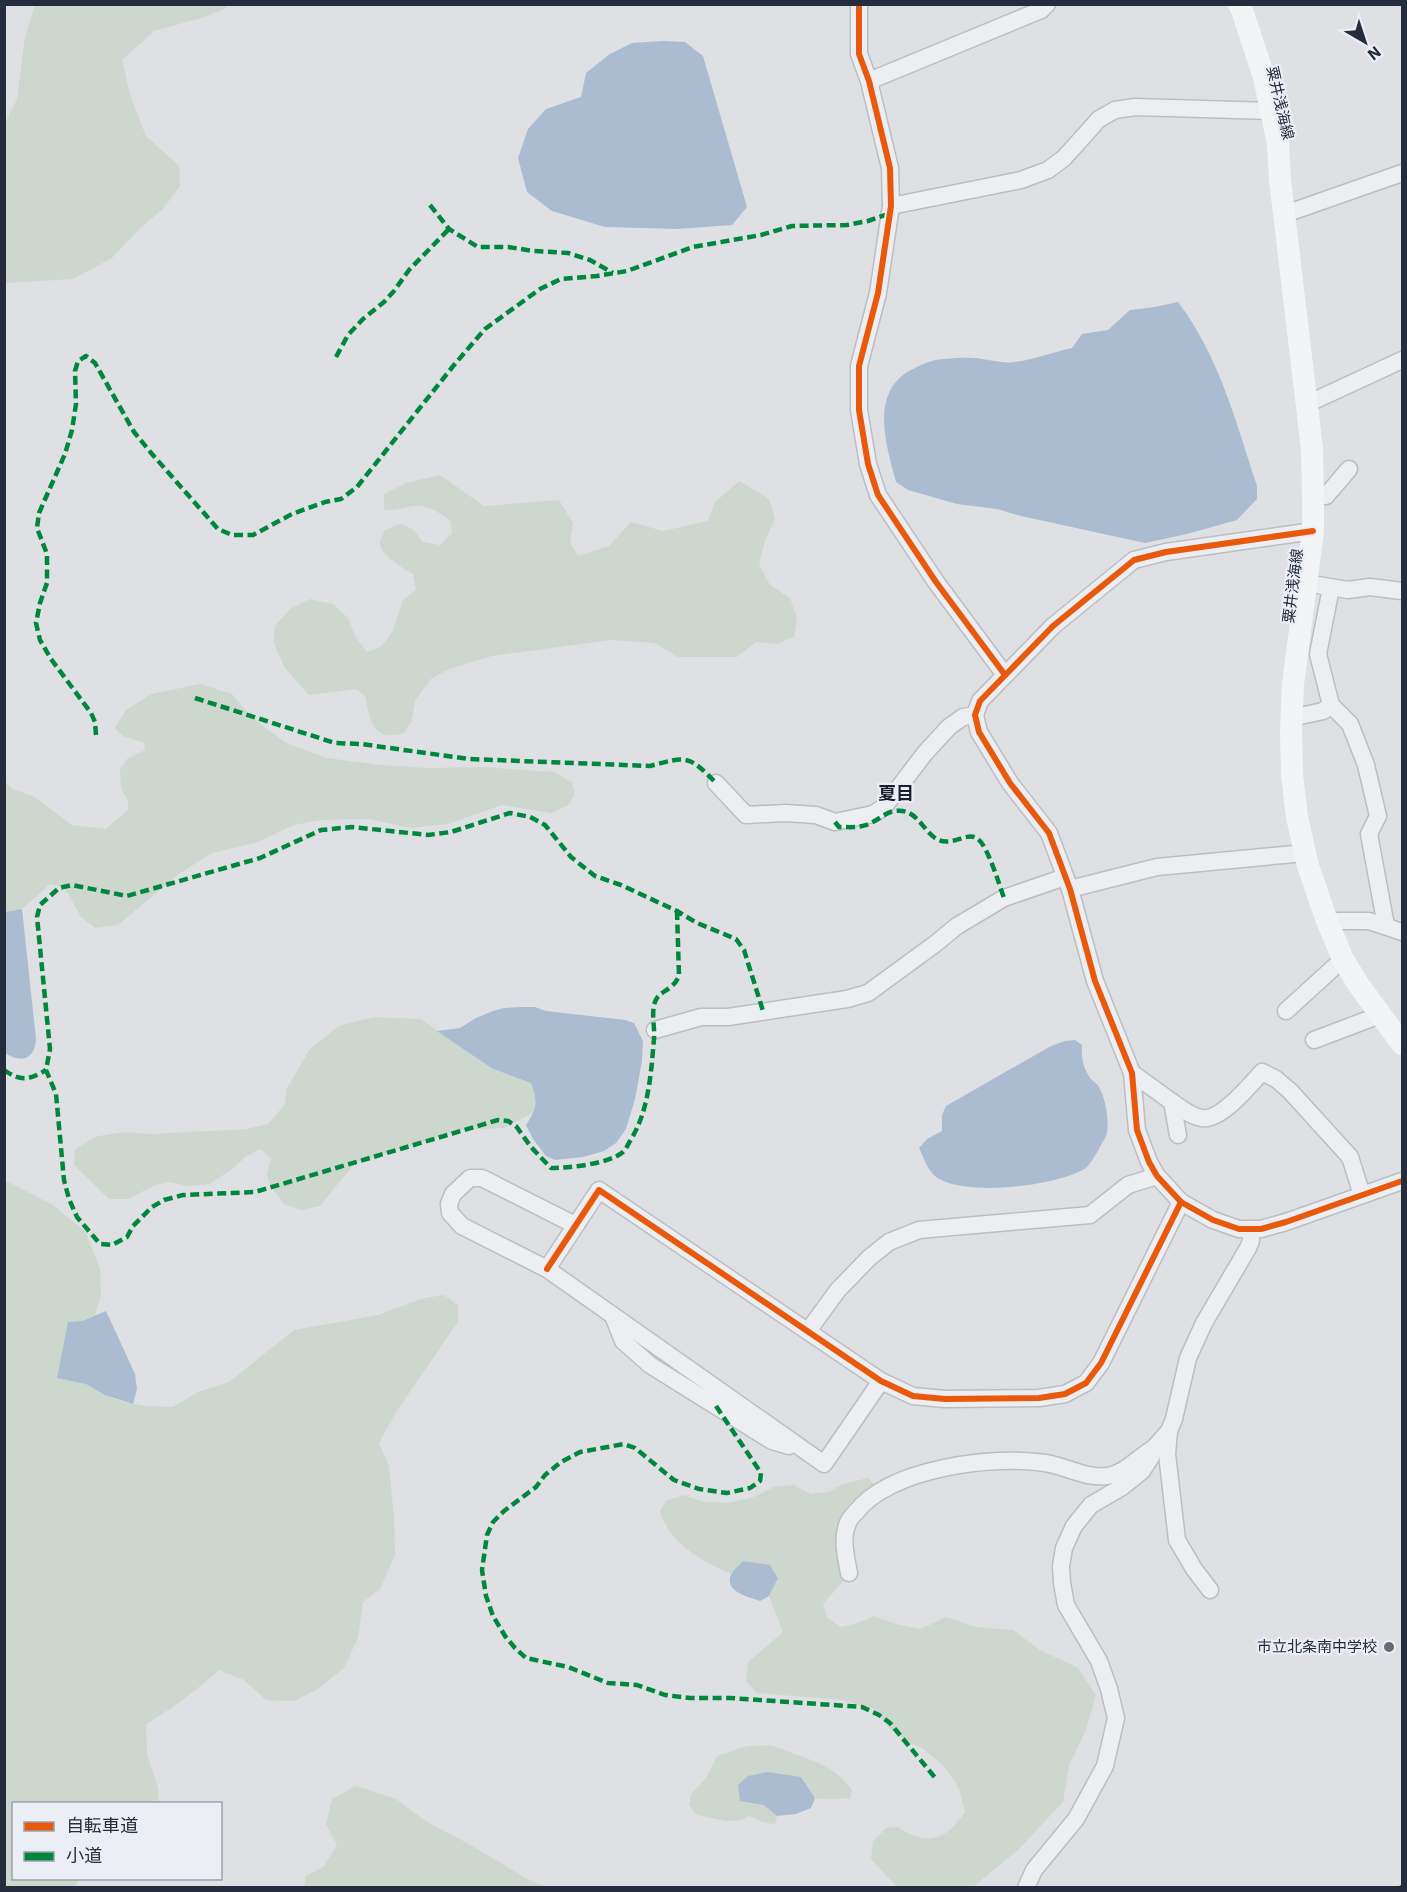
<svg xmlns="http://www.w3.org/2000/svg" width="1407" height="1892" font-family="'IBM Plex Sans','Noto Sans JP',sans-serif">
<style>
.green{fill:#ced7ce}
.water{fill:#abbcd0}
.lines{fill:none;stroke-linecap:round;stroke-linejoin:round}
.minor-casing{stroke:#bcbec1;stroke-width:19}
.minor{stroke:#edeef1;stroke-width:16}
.secondary{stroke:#f2f4f5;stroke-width:22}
.quiet{stroke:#00873e;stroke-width:4.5;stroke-dasharray:9 4.5;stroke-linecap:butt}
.cycleway-casing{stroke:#ebeef4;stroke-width:10}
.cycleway{stroke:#e8590c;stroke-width:6}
.poi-dot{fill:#666c76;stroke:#ebeef4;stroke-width:2}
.labels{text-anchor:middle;stroke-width:4.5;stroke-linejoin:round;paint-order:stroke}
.street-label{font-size:15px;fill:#252d3c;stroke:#ebeef4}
.poi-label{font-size:15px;fill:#252d3c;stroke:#ebeef4;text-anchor:end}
.quarter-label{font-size:18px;font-weight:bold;fill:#181f2d;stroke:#ebeef4}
</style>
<rect width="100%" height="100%" fill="#dee0e3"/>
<g class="green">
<path d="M35,5h191v3l-21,9 -51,14 -32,29 9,38 15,38 33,30 1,20 -17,23 -23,19 -28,30 -39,21 -68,4v-160l12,-24 8,-62z"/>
<path d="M440,475l44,31 75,-6 14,23 -3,20 8,13 31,-10 22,-24 32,9 45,-10 7,-19 24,-21 30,18 6,19 -10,23 -6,23 11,21 20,13 7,19 -3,20 -18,7 -20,-2 -19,15h-59l-24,-14 -43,-3 -119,16 -43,13 -18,10 -16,22 -3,19 -8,13c-30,9 -35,-11 -38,-36l-10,-8 -47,6 -24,-27 -12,-26 2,-16 15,-17 20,-10 23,5 15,14 7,18 12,16 15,-6 11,-16 10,-30 13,-10 -3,-16c-9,-5 -32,-19 -33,-30 0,-5 3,-10 5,-14l15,-6 13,5 10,13 17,3 12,-12 -2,-13c-11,-7 -22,-16 -36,-14 -13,1 -17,6 -30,3v-15l22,-11z"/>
<path d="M200,684l32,10 18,22 36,27 41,15 53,7 47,3 56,-1 71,5 18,10 3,13 -8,11 -16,7 -49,-8 -54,19 -38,4 -40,-9 -48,1 -28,5 -36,17 -46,11 -33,21 -61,51 -23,3 -14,-11 -16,-29 -15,-4 -28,25 -17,3 -1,-132 8,9 21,7 39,29 34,4 22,-19v-9l-7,-12 -1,-20 7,-10 18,-9 -1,-7 -21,-7 -8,-8 11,-18 25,-16z"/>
<path d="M374,1017l47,2 69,49 41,15 5,14 -1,15 -31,16 -42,2 -107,33 -35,43 -19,4 -17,-6 -13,-17 -4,-12 4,-17 -11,-9 -15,8 -10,10 -25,17 -21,2 -21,-4 -15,4 -25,13h-19l-35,-34 1,-16 23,-13 28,-4 26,2 95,-5 21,-5 17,-20 2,-16 23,-39 29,-23z"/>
<path d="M8,1182l45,23 33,27 14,37 1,26 -6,20 -13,6 -14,1 -4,26 22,36 19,11 19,7 21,4 28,1 25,-15 31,-10 65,-52 84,-15 46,-17 20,-3 14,10v17l-60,87 -19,34 10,23 5,51 1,38 -15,34 -17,13 -5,36 -14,30 -26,21 -24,12 -28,-1 -22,-20 -25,-10c-23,21 -46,38 -73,54l1,30 11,34 1,15 -145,1v74l72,1 -8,2 -3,6h-70l-1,-704z"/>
<path d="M868,1478l13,14 -14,22 -19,13 -2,51 -23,26 4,13 13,10 15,-3 19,-8 22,8 25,5 25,-12 30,10 37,3 27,20 38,18 18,27 -10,35 -17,36 -6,36 -45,48 -45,37h-76l-26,-28 2,-18 13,-13 12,-1c29,20 48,13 67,-15l-6,-24 -15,-22 -22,-18 -13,-5 -21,-16 -13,-18 -34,-9 -84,-7 -11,-12 2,-19 35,-30 -14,-36 9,-19 -8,-12 -27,-4 -11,13c-29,-11 -64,-32 -72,-63l6,-10 17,-6 21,7 23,1 24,-5 23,-11 20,-2 17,9 17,-2 15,-8z"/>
<path d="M772,1745c31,14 59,16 80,45l-2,9c-11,-1 -24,2 -35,-1l-14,-21 -37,28 13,11 -2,8 -10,-1 -16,-7 -9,4 -14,1 -29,-6 -8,-10 2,-11 15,-16 11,-22 30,-10z"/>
<path d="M356,1786l40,13 31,23 42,22 60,36 20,7h-245l2,-11 17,-9 14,-22 -11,-21 6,-25z"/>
</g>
<g class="water">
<path d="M663,41l22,1 18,14 44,151 -15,18 -55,4 -72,-2 -53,-16 -25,-19 -9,-34 10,-29 18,-20 35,-12 5,-24 24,-19 22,-11z"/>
<path d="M1178,302c41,54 58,120 79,184v13l-20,21 -50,14 -42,9 -124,-27 -24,-7 -40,-5 -49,-14 -12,-8c-10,-38 -28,-93 19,-114 9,-5 20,-9 30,-9 12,-1 25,-2 37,0 10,1 22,5 32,3 19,-2 39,-10 58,-14l10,-14 26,-4 22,-20 25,-3z"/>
<path d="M22,909l14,130c-1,21 -16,25 -32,13l1,-140z"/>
<path d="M521,1007h14l11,4 79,9 9,3 9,18 -1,20 -7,38 -9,30 -10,14 -12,8 -21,6 -28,3 -9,-4 -13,-17 -7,-14c11,-17 12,-23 5,-42l-40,-15 -54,-37 23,-3 16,-10 17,-7 11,-3z"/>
<path d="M1075,1040l7,5c-1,12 1,24 9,34 3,3 8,6 9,10 6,12 9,31 7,44 -2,7 -17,32 -21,35 -27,18 -125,30 -151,8 -7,-6 -12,-19 -16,-28l8,-9 15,-8v-16l4,-9 105,-60 14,-5z"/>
<path d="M106,1311l29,63 2,15 -4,15 -28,-9 -19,-11 -29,-6 11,-56 14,-1z"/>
<path d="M743,1561l27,4 8,13 -9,18 -9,5c-12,-4 -38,-10 -28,-28 2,-4 8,-8 11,-12z"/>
<path d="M767,1772l34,5 14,21 -4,10 -15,6 -19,2 -13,-11 -24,-4 -2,-16 10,-9z"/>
</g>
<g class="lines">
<defs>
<g id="minor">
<path d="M859,4v50l10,27 21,87 1,38 -13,87 -19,73v44l9,54 10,31 58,87 69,93"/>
<path d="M869,81l172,-71 6,-6"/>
<path d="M891,206l130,-26 27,-10 16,-12 35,-39 16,-9 20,-3 136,4"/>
<path d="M1285,214l117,-41"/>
<path d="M1307,404l95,-44"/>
<path d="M1313,496h13l23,-27"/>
<path d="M1313,531l-147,21 -32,8 -81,66 -73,75 -5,14 4,17 31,51 39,50 21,56 25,92 37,92 5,57 12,32 8,14 24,26 32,18 26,9h22l25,-7 116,-41"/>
<path d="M1306,583l42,7 22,-3 32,4"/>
<path d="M1331,588l-13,66 13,51 19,19 16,41 12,51 -9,18 17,92"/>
<path d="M1291,718l32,-7 8,-6"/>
<path d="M716,783l30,32 39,-2 31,2 19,7 38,-8 11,-7 41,-54 24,-26 14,-10 12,-2"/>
<path d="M1070,889l87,-22 148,-14"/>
<path d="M1327,921h42l33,11"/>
<path d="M1286,1011l57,-52"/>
<path d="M655,1030l46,-13h27l119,-18 21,-6 67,-49 22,-18 47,-28 61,-21"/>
<path d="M1314,1040l66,-25"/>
<path d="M1132,1073l40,29 6,33"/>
<path d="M1172,1102c9,6 20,15 30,16 19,3 48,-33 60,-46l14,7 14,12 60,66 12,38"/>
<path d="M575,1225l-93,-47h-12l-17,16 -4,10 1,9 12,13 85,43 277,195 57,-83"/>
<path d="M547,1269l52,-79 282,191 32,15 32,3 94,-1 26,-4 21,-11 15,-20 80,-161"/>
<path d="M613,1316l10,25 27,24 122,76 17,5"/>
<path d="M808,1331l30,-41 31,-32 20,-16 30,-12 171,-15 38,-30 29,-9"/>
<path d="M1169,1431l-2,23 10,86 17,29 16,21"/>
<path d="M849,1573c-3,-16 -8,-35 -1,-50 1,-4 5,-8 8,-11 34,-44 137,-57 189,-49 22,3 44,18 67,12 14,-3 29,-20 42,-27"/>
<path d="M1026,1888l8,-18 42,-51 29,-53 11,-48 -7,-29 -10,-28 -33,-56 -4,-22 -1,-17 3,-18 10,-22 17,-21 31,-18 20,-16 9,-14 3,-9 15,-17 5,-12 14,-61 16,-35 44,-75 3,-7v-12"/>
</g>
</defs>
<use href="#minor" class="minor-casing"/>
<use href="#minor" class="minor"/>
<path class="secondary" d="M1239,4l4,9 21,64 14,67 2,36 32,269 1,47v35l-20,153 -2,48 1,42 5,43 11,49 19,55 16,38 15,25 44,60"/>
<g class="quiet">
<path d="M430,205l19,24 29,18h30l25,4 35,2 22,7 23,13"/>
<path d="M336,357l12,-22 15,-16 21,-17 10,-11 15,-21 40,-41"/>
<path d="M195,698l140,45 26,1 108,15 181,7c37,-10 39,-11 66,17"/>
<path d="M96,735l-1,-13 -4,-9 -40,-54 -11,-19 -4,-17 4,-20 7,-20v-29l-10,-26 2,-15 26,-59 7,-24 4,-26 -1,-33 3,-10 8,-5 9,7 39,69 18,22 66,75 14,6h21l39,-21 33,-12 16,-3 16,-12 97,-122 31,-36 55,-40 21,-10 36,-3 30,-5 66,-24 68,-12 31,-9 55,-1 21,-4 23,-8"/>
<path d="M835,822l4,5c9,0 19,1 27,-2 10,-3 19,-13 29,-14 21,-3 27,18 40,27 16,11 32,-8 43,1 10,8 21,45 26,59"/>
<path d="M677,911l2,65c-7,16 -20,14 -24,26 -4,10 0,26 -1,37 -3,34 -5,72 -24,102 -2,3 -4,9 -7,11 -14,12 -55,16 -72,16l-20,-21 -15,-21 -8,-5 -10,-1 -243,72 -72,3 -19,5 -12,7 -19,19 -6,11 -15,8 -12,-1 -23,-27 -8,-18 -5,-19 -8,-86 -10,-24 4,-21 -13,-132 3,-12 19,-17 13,-3 55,11 133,-38 61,-28 31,-3 76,8 23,-3 59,-19 20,4 15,8 26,32 24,19 26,9 56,26 20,12 39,16 8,11 19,61"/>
<path d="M4,1070c17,12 25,10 42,0"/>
<path d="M716,1406l45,67 -1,8 -10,7 -23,5 -28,-4 -25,-9 -39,-32 -11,-4 -44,8 -19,10 -16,13 -9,12 -32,24 -11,11 -6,13 -5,35 4,26 7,20 12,20 10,12 11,10 42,9 40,16 29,2 28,10 25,3h40l132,9 17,8 11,8 47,57"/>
<path d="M1401,1888l1,-2"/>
</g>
<defs>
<g id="cycleway">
<path d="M859,4v50l10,27 21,87 1,38 -13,87 -19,73v44l9,54 10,31 58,87 69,93"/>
<path d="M1313,531l-147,21 -32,8 -81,66 -73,75 -5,14 4,17 31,51 39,50 21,56 25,92 37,92 5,57 12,32 8,14 24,26 32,18 26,9h22l25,-7 116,-41"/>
<path d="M547,1269l52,-79 282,191 32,15 32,3 94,-1 26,-4 21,-11 15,-20 80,-161"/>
</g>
</defs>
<use href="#cycleway" class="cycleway-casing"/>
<use href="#cycleway" class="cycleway"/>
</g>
<circle class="poi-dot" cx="1389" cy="1647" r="6"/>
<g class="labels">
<g class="street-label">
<text transform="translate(1280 103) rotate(77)" y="5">粟井浅海線</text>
<text transform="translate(1293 586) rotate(-83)" y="5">粟井浅海線</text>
</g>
<g class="poi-label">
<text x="1377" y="1652">市立北条南中学校</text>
</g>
<g class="quarter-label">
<text x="896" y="800">夏目</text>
</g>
</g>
<rect width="1407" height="1892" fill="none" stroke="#252d3c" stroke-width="12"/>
<rect x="12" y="1802" width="210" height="78" fill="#ebeef4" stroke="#9ca1aa" stroke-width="1.5"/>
<rect x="24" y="1822" width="30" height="9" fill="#e8590c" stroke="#9ca1aa" stroke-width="1.5"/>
<text x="66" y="1832" font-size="18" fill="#252d3c">自転車道</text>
<rect x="24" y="1852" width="30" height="9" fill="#00873e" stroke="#9ca1aa" stroke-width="1.5"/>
<text x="66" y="1862" font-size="18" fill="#252d3c">小道</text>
<g transform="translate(1365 42) rotate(141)" stroke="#ebeef4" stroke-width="4.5" paint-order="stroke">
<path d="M0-4.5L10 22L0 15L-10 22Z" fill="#252d3c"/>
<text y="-9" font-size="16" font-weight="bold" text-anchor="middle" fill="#252d3c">N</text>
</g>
</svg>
